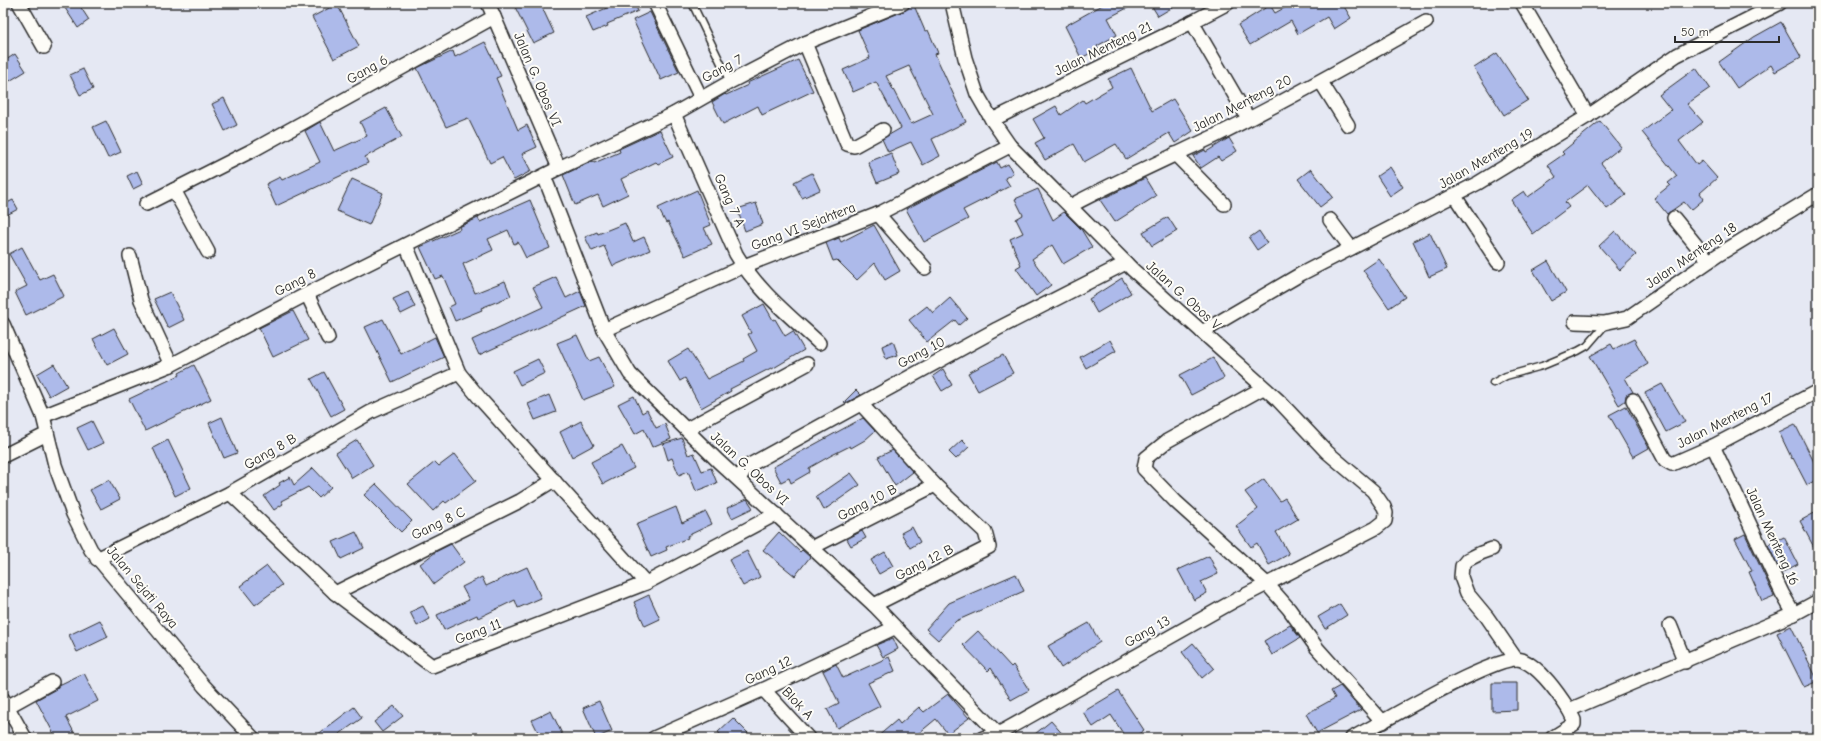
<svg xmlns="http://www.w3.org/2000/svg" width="1821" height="741" font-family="'Comic Neue',sans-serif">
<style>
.building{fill:#adbaea;stroke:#2b2b2b;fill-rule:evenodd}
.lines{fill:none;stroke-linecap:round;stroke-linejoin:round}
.service-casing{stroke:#2b2b2b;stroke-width:9}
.minor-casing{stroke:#2b2b2b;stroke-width:16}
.service{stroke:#fdfcf7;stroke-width:6}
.minor{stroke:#fdfcf7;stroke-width:13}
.labels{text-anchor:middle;stroke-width:4;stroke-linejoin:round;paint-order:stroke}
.street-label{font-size:14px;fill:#2b2b2b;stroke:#fdfcf7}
</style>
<rect width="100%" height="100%" fill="#e5e8f3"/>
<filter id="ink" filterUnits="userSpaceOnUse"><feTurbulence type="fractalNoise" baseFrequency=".025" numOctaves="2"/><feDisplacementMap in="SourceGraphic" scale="8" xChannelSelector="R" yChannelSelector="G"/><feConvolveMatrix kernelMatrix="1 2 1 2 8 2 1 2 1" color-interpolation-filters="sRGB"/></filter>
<g filter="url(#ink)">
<g class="building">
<path d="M72,3h6l11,17 -11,8 -13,-20z"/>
<path d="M513,3h27l14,30 -21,10z"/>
<path d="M618,3h16l4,8 -31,13 1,2 -15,6 -7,-15z"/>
<path d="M911,3h2l12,28 3,-1 10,23 -3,1 31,68 -34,17 8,17 -17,9 -12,-23 -23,10 -6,-13 19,-11 -25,-46 -23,10 -10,-22 27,-12 -12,-28 48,-20zM909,66l24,48 -22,10 -25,-48z"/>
<path d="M1106,3h31l-29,15 9,17 -20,11 2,3 -18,9 -16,-32z"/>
<path d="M1150,3h30l-22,13z"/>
<path d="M1293,3h49l9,15 -17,11 -7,-12 -29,17 -7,-13 -41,24 -12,-20 32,-20 5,8z"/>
<path d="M337,4l22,42 -25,13 -22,-42z"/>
<path d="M650,12l29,60 -18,8 -28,-60z"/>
<path d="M1781,22l20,35 -26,15 -4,-7 -34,23 -18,-26 35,-25z"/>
<path d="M485,42l16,34 -5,2 22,52 9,-5 10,22 -15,7 9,17 -17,9 -12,-23 -12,6 -22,-45 -22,9 -29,-59 36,-17 2,6z"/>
<path d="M1497,53l31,47 -24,15 -30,-47z"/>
<path d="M15,54l11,17 -23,14v-23z"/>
<path d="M798,60l15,31 -51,24 -4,-9 -35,18 -11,-22 13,-8 1,1 22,-10 -1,-2z"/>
<path d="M1131,68l21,43 21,-12 20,32 -18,12 -6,-10 -43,26 -10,-15 -32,18 -10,-18 -29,16 -10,-17 9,-5 -11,-19 23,-13 5,9 22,-15 2,3 27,-16 -4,-8z"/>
<path d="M1696,68l14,20 -23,16 16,18 -24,19 18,24 5,-4 15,17 -17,15 4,6 -13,11 -7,-8 -17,12 -13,-16 16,-13 -2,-2 9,-7 -35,-44 29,-22 -12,-15z"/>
<path d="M83,69l10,20 -13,6 -10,-20z"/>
<path d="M224,98l13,27 -12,6 -13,-27z"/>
<path d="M386,108l16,29 -37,20 3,6 -92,43 -10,-22 14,-7 2,3 38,-18 -15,-31 15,-9 14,29 33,-15 -7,-14z"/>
<path d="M106,121l15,31 -13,6 -15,-31z"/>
<path d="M1600,121l21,26 -20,16 25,32 -19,14 -19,-24 -23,17 4,5 -36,27 -22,-34 13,-9 4,6 28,-20 -8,-12 16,-11 -2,-2z"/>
<path d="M660,130l13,27 -15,7 -2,-2 -35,17 7,15 -25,12 -5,-11 -23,10 -12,-30 30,-14 1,2 26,-11 -1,-3z"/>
<path d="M1229,138l8,13 -16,10 -3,-4 -17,11 -8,-12 12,-6 1,2z"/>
<path d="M891,153l8,21 -22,9 -9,-21z"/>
<path d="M997,162l3,6 8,-4 5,9 -8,5 5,8 -47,24 5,9 -44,23 -18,-33z"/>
<path d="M1390,167l13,20 -13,9 -13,-20z"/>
<path d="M1311,169l22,28 -13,10 -22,-28z"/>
<path d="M137,171l6,13 -10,5 -6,-13z"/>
<path d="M812,173l8,17 -18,8 -8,-16z"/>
<path d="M1145,178l11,18 -41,26 -15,-22z"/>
<path d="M352,179l31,14 -14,32 -32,-14z"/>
<path d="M1038,189l15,31 11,-8 17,17 11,18 -29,17 -11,-19 -20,14 19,26 -15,11 -20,-28 5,-3 -11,-26 13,-6 -7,-14 7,-4 -8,-16z"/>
<path d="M697,190l14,35 -7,3 8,16 -27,12 -17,-34 -2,1 -8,-15z"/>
<path d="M13,200l5,9 -15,8v-12z"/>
<path d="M530,200l20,48 -24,10 -8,-16 -4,2 -6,-14 -20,9 5,11 -30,14 12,29 30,-12 6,15 -30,12 1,2 -27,11 -6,-14 6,-3 -12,-28 -8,3 -15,-32 40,-18 -1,-2 19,-9 2,4z"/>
<path d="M756,203l7,21 -18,7 -8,-22z"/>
<path d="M1168,217l9,14 -25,15 -9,-14z"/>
<path d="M625,223l8,19 11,-5 6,13 -37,16 -9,-20 -12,5 -7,-14 12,-5 1,2z"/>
<path d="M874,225l26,46 -15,9 -10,-17 -18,17 -20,-20 -4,1 -7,-18 13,-5 2,4z"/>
<path d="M1259,231l8,12 -10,7 -8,-12z"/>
<path d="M1615,231l21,24 -16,15 -21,-24z"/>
<path d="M1430,233l17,36 -18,8 -16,-36z"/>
<path d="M22,247l18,33 13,-6 11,22 -38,19 -11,-23 12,-6 -18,-32z"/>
<path d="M1379,259l26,38 -16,11 -26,-38z"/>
<path d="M1548,261l18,31 -15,9 -18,-31z"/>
<path d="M556,277l10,21 14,-7 6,15 -107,49 -7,-15 71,-33 -10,-20z"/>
<path d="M1122,278l9,15 -34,20 -8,-14z"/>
<path d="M170,292l14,28 -16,8 -14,-29z"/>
<path d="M408,292l7,15 -14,7 -8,-15z"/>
<path d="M950,298l17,20 -8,7 -4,-5 -28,22 -18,-22 18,-14 6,7z"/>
<path d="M764,304l9,16 2,-1 10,17 8,-5 11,19 -32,19 -1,-1 -41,21 1,2 -30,17 -16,-30 -5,3 -12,-20 20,-12 19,30 37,-18 -1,-2 14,-8 -9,-17 3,-1 -9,-17z"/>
<path d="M293,311l15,29 -35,17 -14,-29z"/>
<path d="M383,319l18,35 34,-17 9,20 -52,25 -27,-55z"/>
<path d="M114,328l14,26 -21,11 -14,-26z"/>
<path d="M577,335l12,26 10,-4 16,30 -32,13 -26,-57z"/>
<path d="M1634,339l14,25 -23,14 8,14 -7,3 -1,6 -6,4 -29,-49 21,-12 3,5z"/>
<path d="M1110,340l6,11 -30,17 -6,-11z"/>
<path d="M893,341l5,14 -12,4 -4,-13z"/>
<path d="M1003,355l10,18 -35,18 -10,-18z"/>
<path d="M1213,358l11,20 -33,17 -11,-20z"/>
<path d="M538,359l7,14 -25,12 -7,-14z"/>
<path d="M54,364l13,22 -18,10 -12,-22z"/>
<path d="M194,365l17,34 -66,32 -16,-32 51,-24 -1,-2z"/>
<path d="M943,369l9,16 -10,6 -9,-15z"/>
<path d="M324,372l20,37 -13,7 -20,-37z"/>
<path d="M1662,384l23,38 -19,10 -21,-39z"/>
<path d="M856,390l5,5 -15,8 -2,-1z"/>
<path d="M549,395l7,17 -21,8 -7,-16z"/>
<path d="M634,396l8,17 5,-3 9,18 9,-4 6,15 -19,8 -8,-18 -9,5 -17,-30z"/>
<path d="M1626,406l23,42 -16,9 -24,-42z"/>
<path d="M222,417l15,36 -13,5 -15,-35z"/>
<path d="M863,418l12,13 -10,9 -14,8 -1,-2 -18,9 -23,13 1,4 -19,11 -2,-5 -8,4 -8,-15z"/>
<path d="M92,421l11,22 -15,7 -11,-22z"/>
<path d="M581,421l13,24 -22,12 -12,-25z"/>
<path d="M1795,424l23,46v9l-11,6 -14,-27 -1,1 -13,-27z"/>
<path d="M682,438l6,17 6,-2 8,18 9,-3 6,15 -21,8 -8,-20 -9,4 -7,-17 -4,2 -5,-16z"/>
<path d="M168,440l23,48 -16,8 -22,-48z"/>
<path d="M357,440l16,25 -21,13 -16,-25z"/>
<path d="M962,440l7,7 -13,12 -7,-7z"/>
<path d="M622,446l12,22 -31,16 -12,-22z"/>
<path d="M893,450l20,22 -18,14 -17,-29z"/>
<path d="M455,454l21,27 -30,22 -2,-2 -11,10 -25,-27 27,-22 4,4z"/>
<path d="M313,468l18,19 -12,11 -11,-11 -27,14 2,3 -9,6 -10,-14 16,-11 -1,-2 11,-6 4,8z"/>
<path d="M851,473l9,12 -36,25 -8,-13z"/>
<path d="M1264,479l16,22 5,-3 13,21 -22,13 13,22 -20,11 -12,-22 -6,4 -15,-21 22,-17 -13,-17z"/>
<path d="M109,480l11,19 -19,10 -11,-19z"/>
<path d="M376,484l36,37 -11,11 -37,-37z"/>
<path d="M747,499l6,9 -21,10 -5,-10z"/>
<path d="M676,507l6,16 24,-11 6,12 -25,12 1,2 -22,9 1,3 -16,7 -15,-33z"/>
<path d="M1818,511v44l-18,-34z"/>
<path d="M912,527l8,15 -10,6 -9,-15z"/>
<path d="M862,531l4,7 -15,8 -4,-7z"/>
<path d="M356,532l8,16 -23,11 -8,-17z"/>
<path d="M779,532l21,20 2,-2 8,7 -15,19 -32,-26z"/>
<path d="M1745,534l29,62 -12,5 -13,-29 3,-1 -17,-32z"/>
<path d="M1784,537l14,27 -17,9 -13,-28z"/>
<path d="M451,544l13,18 -30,22 -14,-20 17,-13z"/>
<path d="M747,551l13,26 -17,9 -14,-26z"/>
<path d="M885,552l8,14 -14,8 -8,-14z"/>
<path d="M1209,556l9,18 -17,8 6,11 -13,7 -16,-30z"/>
<path d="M267,566l15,19 -27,20 -15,-19z"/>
<path d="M527,567l14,31 -23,10 -3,-8 -37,18 -1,-3 -33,15 -7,-15 32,-15 -7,-13 20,-10 4,9z"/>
<path d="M1016,574l8,17 -68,30 -18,19 -12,-11 23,-26z"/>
<path d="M649,595l11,24 -15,7 -11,-24z"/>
<path d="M1340,604l7,11 -22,14 -7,-12z"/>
<path d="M423,606l7,13 -13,7 -7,-14z"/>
<path d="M100,620l8,17 -31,15 -8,-17z"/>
<path d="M1089,623l11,19 -39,26 -13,-22z"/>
<path d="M1290,625l10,13 -28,17 -8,-14z"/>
<path d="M1791,626l27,55 -14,6 -27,-54z"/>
<path d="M978,631l33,36 2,-2 16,25 -18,10 -20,-32 -3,3 -25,-26z"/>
<path d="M893,638l5,11 -15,8 -7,-12z"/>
<path d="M1193,643l21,25 -12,10 -20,-26z"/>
<path d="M889,657l6,14 -27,12 12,23 -43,22 -10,-19 12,-6 -16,-32 13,-7 7,14z"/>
<path d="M84,673l14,28 -32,16 11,21h-21l-20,-38 20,-11 3,-4z"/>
<path d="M1492,683h25v27l-25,1z"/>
<path d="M1340,686l21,24 -44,23 -11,-19 29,-16 -4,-7z"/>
<path d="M1118,691l26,39 -11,8h-7l-15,-23 -18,12 -10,-15z"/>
<path d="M948,694l21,24 -21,16 -12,-15 -23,19h-37l21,-18 3,4 19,-17 5,5z"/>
<path d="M599,701l13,30 -16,7 -13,-30z"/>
<path d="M394,706l9,10 -21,16 -8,-10z"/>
<path d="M354,707l8,11 -28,20h-21z"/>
<path d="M551,711l13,27h-23l-9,-18z"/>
<path d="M733,718l20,20h-30l-5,-6z"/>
<path d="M1051,721l15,17h-36z"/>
</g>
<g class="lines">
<defs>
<g id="service">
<path d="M692,3l38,79"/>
<path d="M1493,383l13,-7 36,-10 36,-15 9,-5 19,-22"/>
</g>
<g id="minor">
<path d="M19,3l25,44"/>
<path d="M488,3l71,165"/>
<path d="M655,3l46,95"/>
<path d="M952,3l13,55 12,36 15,26 18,26 123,124 145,130 49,52 46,39 11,16 2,6 -1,8 -9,7 -144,74 -234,132 -15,4"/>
<path d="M1522,3l66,113"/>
<path d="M1192,22l56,96"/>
<path d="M805,43l42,101 7,2 29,-16"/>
<path d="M1321,82l27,43"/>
<path d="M674,114l62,140c21,36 53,61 83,89"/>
<path d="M992,120l200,-98 36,-19"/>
<path d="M1175,154l49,50"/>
<path d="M544,176l60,154 26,44 88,87 156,144 128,133"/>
<path d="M174,190l34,62"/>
<path d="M1454,195l44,67"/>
<path d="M146,204l109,-55 239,-132"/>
<path d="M1070,206c47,-25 96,-47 145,-70 72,-35 141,-75 211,-114"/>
<path d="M878,214l47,54"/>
<path d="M1674,218l35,43"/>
<path d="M1330,220l21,28"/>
<path d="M406,245l53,128 23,28 164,182"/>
<path d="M130,256l11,44 30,65"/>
<path d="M307,294l21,44"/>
<path d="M1575,322l29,1 23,-5 91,-63 100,-61"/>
<path d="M3,324l40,92 12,49 18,49 18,36 113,136 49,52"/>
<path d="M604,330l140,-64 134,-52 132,-68"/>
<path d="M1202,332l99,-58 177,-91 110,-67 89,-61 103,-52"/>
<path d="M1263,388l-96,53 -21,17 -2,11 32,33 91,82 22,25 28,39 66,74"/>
<path d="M1633,400l32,60 7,4 41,-18 105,-55"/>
<path d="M861,404l74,81 50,47 4,15 -115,58"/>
<path d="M43,416l128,-51 136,-71 252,-126 115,-54 56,-32 75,-39 98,-40"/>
<path d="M687,429l120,-65"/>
<path d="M1713,446l69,147 12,21"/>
<path d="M3,456l44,-22"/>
<path d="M739,479l7,-12 251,-138 129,-66"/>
<path d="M230,493l105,100 97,73 214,-83 130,-69"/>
<path d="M813,547l122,-62"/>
<path d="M1492,549l-11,4 -14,7 -5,6 -1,11 6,16 20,24 29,42"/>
<path d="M97,559l133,-66 141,-81 88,-39"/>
<path d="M335,593l185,-92 34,-21"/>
<path d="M1670,625l15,37"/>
<path d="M764,690l44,48"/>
<path d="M3,699l22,39"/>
<path d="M7,707l45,-25"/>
<path d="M654,738l115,-51 125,-59"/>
<path d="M1352,738c27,-13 148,-87 170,-78 19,8 36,33 47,50l225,-96 24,-13"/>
<path d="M1552,738l22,-14v-4l-5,-10"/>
</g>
</defs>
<use href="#service" class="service-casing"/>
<use href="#minor" class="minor-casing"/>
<use href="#service" class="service"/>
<use href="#minor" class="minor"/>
</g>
</g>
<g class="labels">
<g class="street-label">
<text transform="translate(1103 48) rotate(-26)" y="5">Jalan Menteng 21</text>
<text transform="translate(722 68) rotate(-28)" y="5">Gang 7</text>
<text transform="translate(367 69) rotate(-29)" y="5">Gang 6</text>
<text transform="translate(538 79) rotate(67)" y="5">Jalan G. Obos VI</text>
<text transform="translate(1242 103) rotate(-27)" y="5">Jalan Menteng 20</text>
<text transform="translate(1486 158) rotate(-30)" y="5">Jalan Menteng 19</text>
<text transform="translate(730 200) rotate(66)" y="5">Gang 7 A</text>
<text transform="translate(803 226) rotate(-21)" y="5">Gang VI Sejahtera</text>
<text transform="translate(1691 255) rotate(-34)" y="5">Jalan Menteng 18</text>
<text transform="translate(295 282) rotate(-27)" y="5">Gang 8</text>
<text transform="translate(1184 295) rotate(42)" y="5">Jalan G. Obos V</text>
<text transform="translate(921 352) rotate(-28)" y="5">Gang 10</text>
<text transform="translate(1725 420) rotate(-27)" y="5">Jalan Menteng 17</text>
<text transform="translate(270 451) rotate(-30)" y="5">Gang 8 B</text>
<text transform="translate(750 468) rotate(43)" y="5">Jalan G. Obos VI</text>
<text transform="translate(867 502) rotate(-27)" y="5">Gang 10 B</text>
<text transform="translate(438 523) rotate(-26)" y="5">Gang 8 C</text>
<text transform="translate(1773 536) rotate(65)" y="5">Jalan Menteng 16</text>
<text transform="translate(924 562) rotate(-27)" y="5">Gang 12 B</text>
<text transform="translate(143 587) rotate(50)" y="5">Jalan Sejati Raya</text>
<text transform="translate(478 631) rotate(-21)" y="5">Gang 11</text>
<text transform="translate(1147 631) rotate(-29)" y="5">Gang 13</text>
<text transform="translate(768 670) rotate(-25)" y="5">Gang 12</text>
<text transform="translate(798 703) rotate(47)" y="5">Blok A</text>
</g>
</g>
<rect width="1821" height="741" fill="none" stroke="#fdfcf7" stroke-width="16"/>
<rect x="8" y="8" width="1805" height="725" fill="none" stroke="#2b2b2b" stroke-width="1.5" filter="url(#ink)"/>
<path d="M1675 36v6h104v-6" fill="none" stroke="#2b2b2b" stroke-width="2"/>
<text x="1681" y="36" font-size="12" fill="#2b2b2b" stroke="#fdfcf7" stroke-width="3" paint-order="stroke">50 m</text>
</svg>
